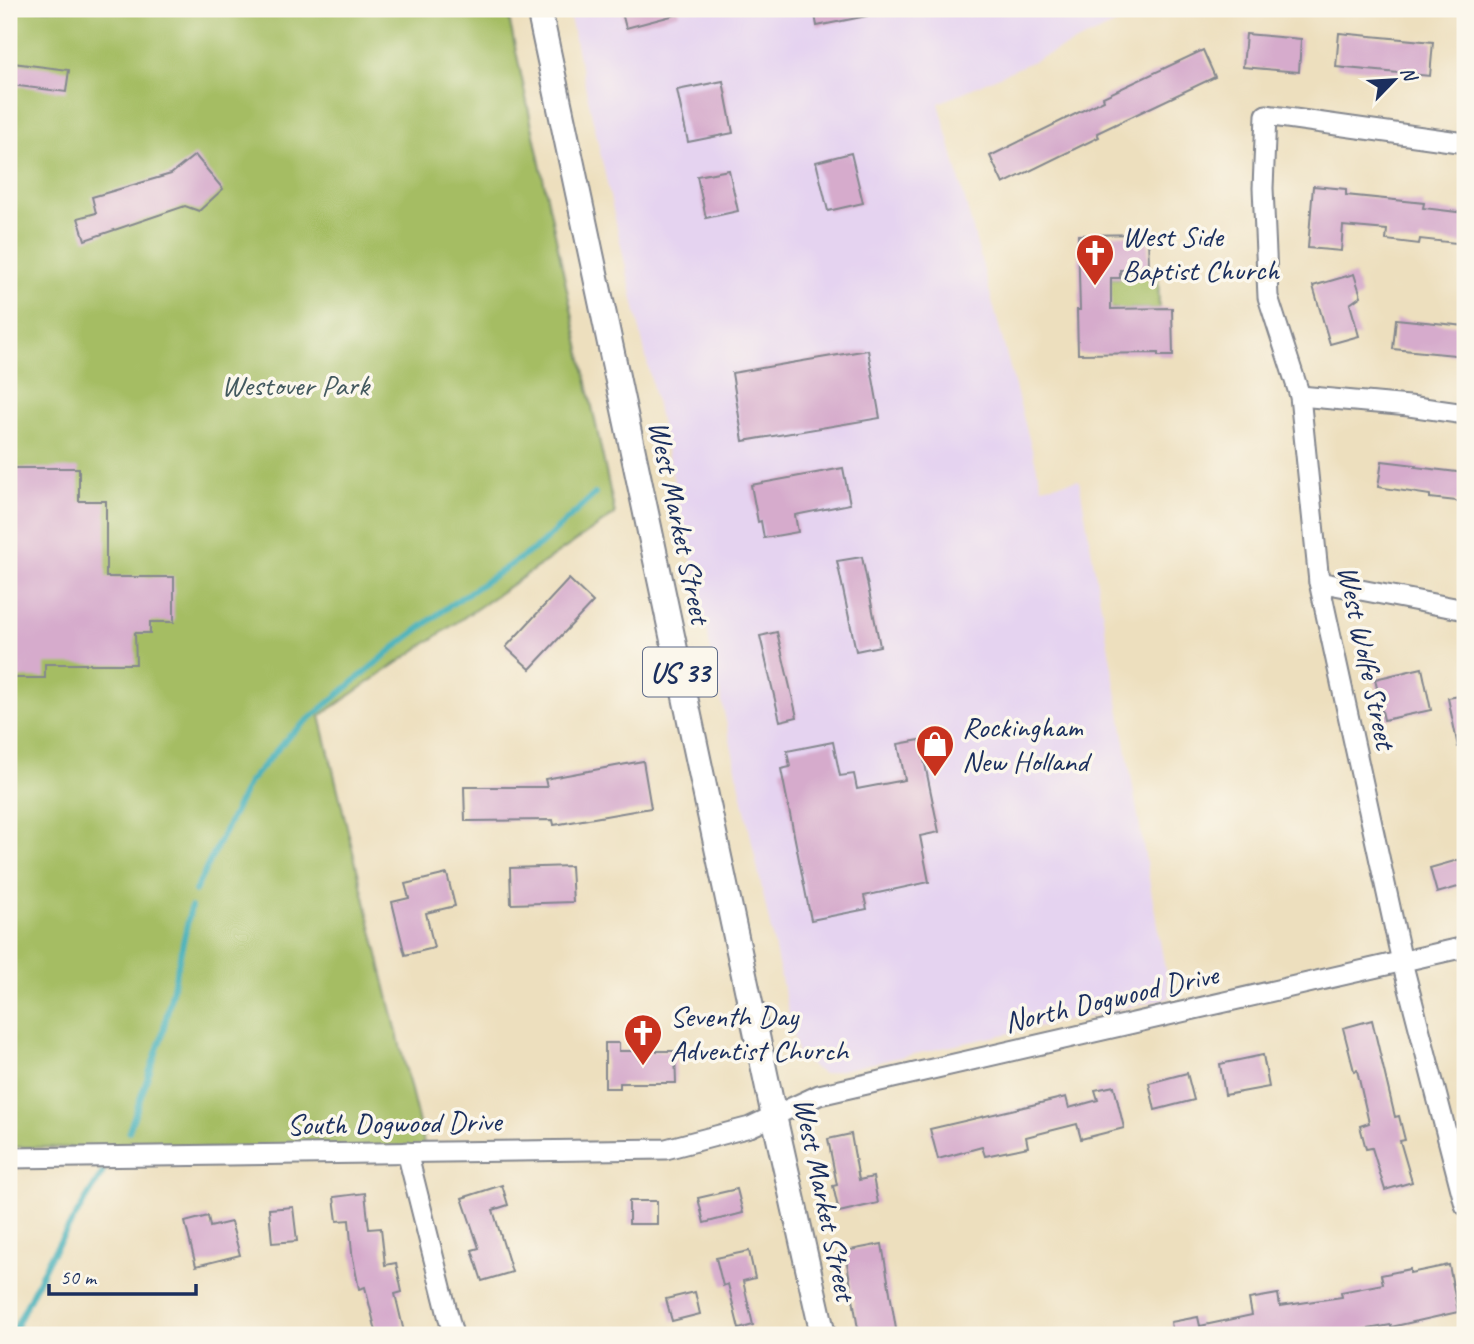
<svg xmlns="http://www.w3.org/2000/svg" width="1474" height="1344" font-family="Caveat,sans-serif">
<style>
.built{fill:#e5d3f0}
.green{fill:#a5bd63;stroke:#607660;stroke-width:2}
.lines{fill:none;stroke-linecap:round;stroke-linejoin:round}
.stream{stroke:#3cadb7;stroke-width:6}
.building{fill:#d6abcc}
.minor-casing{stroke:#84878e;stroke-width:23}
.major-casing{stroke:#84878e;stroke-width:28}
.minor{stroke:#fff;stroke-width:19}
.major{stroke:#fff;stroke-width:24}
.labels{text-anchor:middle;stroke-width:7;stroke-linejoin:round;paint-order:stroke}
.shield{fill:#fbf7ec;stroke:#5e6b89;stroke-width:2}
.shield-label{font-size:28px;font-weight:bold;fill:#1b2f5e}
.poi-label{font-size:30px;fill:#1b2f5e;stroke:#fbf7ec;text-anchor:start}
.park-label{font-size:30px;fill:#445a60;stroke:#fbf7ec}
.street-label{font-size:30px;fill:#1b2f5e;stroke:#fbf7ec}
</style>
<rect width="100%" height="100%" fill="#fbf7ec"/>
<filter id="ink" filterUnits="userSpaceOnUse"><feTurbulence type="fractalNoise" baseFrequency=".0143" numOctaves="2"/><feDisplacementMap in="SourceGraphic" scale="14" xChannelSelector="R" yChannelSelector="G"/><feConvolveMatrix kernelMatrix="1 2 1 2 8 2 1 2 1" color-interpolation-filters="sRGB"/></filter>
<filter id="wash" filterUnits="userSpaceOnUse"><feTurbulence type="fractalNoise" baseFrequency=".00686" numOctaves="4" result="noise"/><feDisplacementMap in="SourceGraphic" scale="28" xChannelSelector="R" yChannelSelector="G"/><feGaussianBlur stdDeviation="1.57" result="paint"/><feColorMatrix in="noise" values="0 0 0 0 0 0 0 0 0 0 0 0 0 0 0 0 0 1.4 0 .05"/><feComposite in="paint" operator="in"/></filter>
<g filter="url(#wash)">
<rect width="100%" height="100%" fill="#eddfbe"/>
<path class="built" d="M568,9h582l-211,94 103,384 37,-7 91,518 -347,76 -25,-17 -107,-499z"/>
<g class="green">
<path d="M9,9h498l108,505 -295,202 106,436 -417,-5z"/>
<path d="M1120,270h38l1,39h-55l7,-31h8z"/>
</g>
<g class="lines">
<g class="stream">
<path d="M195,891l54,-109 40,-46 105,-88 55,-42 91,-61 55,-51"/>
<path d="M129,1131l33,-95 29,-129"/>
<path d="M12,1335l37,-76 54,-87"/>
</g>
</g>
<g id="blocks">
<g class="building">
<path d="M621,9h57l1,5 -53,14z"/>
<path d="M814,9h53v7l-50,10z"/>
<path d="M1339,33l94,9 -3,34 -94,-9z"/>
<path d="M1246,34l55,5 -2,33 -56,-5z"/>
<path d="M1203,50l12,27 -118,56 2,4 -96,47 -13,-28 114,-56 -1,-3z"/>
<path d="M13,63l56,7 -3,22 -56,-7z"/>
<path d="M723,81l10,52 -45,9 -11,-52z"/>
<path d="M851,153l12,50 -35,8 -12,-49z"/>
<path d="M195,155l28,34 -24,22 -14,-5 -100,34 -7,-22 18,-5 -4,-16 79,-23z"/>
<path d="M729,170l9,41 -32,7 -9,-42z"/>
<path d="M1313,186l33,3v6l78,8 -1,5 42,5v31l-45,-5 -1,5 -33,-4 1,-10 -44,-4 -2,25 -33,-3z"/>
<path d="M1148,234l1,36h-29v8h-9v31l61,-1 1,48h-15v-3l-80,1 -1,-44h3l-2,-75z"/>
<path d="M1354,274l7,22 -11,8 9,32 -29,8 -17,-58z"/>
<path d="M1396,319l69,7v30l-72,-7z"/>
<path d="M868,350l12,68 -137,23 -11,-68z"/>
<path d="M1382,461l34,4 -1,2 50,6v29l-35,-4v-3l-52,-8z"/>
<path d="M9,468h70v33h27v76h68v45h-24v11h-15l1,31h-91v14h-36z"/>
<path d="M843,468l7,36 -55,11 3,17 -34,6 -3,-17 -3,1 -7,-37z"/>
<path d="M862,557l18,89 -24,5 -19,-90z"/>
<path d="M569,579l24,23 -63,67 -24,-22z"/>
<path d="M777,632l20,85 -17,4 -20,-85z"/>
<path d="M1422,668l9,42 -47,10 -9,-41z"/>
<path d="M1465,695v51l-7,1 -10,-49z"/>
<path d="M920,740l19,92 -19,4 9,46 -65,14 3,13 -56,11 -30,-151 9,-2 -3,-16 46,-9 7,34 14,-2 3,15 48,-9 -7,-36z"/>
<path d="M643,761l8,47 -97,17 -1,-5 -88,1 -1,-34h83l-2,-8z"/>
<path d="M1465,858v27l-28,8 -7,-25z"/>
<path d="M571,866l2,36 -62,2 -1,-36z"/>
<path d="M447,874l8,32 -29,7 8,35 -29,7 -13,-53 17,-4 -4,-14z"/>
<path d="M1372,1020l23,97 4,-1 6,24 -5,1 12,41 -27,8 -13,-42 -6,1 -6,-23 9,-3 -12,-53 -3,1 -11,-43z"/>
<path d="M605,1043h14v8h56l1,32h-56v5h-15z"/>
<path d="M1263,1055l6,32 -44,8 -5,-31z"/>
<path d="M1187,1073l7,27 -39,10 -6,-27z"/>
<path d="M1114,1086l10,42 -43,11 -4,-15 -51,13 2,10 -43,9 -3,-9 -44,12 -8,-30 136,-32 3,11 29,-8 -3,-10z"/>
<path d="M851,1134l8,46 14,-3 5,26 -39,9 -6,-26 4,-1 -9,-46z"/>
<path d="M502,1185l6,20 -15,5 19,62 -30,9 -10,-31 7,-2 -17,-50z"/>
<path d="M737,1189l6,24 -39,10 -6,-25z"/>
<path d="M365,1193l4,36 12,-1 4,37 11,-2 6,29 -7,2 9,38 -14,3h-13l-12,-48 -6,2 -7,-36 -3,-33 -12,1 -3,-24z"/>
<rect x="629" y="1201" width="28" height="23"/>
<path d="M293,1207l4,34 -25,2 -3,-34z"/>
<path d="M208,1216l2,11 21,-5 9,33 -44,11 -11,-44z"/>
<path d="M882,1244l15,91h-38l-14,-84z"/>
<path d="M749,1251l6,27 -12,3 10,44 -14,4 -11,-45 -5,2 -7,-28z"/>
<path d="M1449,1265l9,47 -67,15v-2l-57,10h-161l-2,-13 27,-5 2,9 52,-11 -3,-16 29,-5 2,12 62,-9 -1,-5 42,-8 -2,-9 29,-6v4z"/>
<path d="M695,1292l5,22 -28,7 -6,-22z"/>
</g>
</g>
</g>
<g filter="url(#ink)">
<use href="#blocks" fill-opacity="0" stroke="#84878e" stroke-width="2"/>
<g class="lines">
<defs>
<g id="minor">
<path d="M1465,143l-199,-28 -3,73 5,109 32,99 19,186 83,380 63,243"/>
<path d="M1300,396l109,10 56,8"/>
<path d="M1319,582l146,28"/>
<path d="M407,1152l46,183"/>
<path d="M9,1158l657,-9 84,-22 69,-32 646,-148"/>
</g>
<path id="major" d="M539,9l235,1107 49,219"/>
</defs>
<use href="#minor" class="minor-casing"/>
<use href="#major" class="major-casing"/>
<use href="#minor" class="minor"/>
<use href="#major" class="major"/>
</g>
</g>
<defs>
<symbol id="church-pin" viewBox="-11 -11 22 30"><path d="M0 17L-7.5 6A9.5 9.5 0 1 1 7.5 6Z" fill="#c8321e" stroke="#fbf7ec"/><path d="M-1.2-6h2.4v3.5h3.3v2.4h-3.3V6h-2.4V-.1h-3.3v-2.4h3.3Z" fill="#fff"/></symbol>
<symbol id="shop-pin" viewBox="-11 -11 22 30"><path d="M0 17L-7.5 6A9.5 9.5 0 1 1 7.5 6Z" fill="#c8321e" stroke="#fbf7ec"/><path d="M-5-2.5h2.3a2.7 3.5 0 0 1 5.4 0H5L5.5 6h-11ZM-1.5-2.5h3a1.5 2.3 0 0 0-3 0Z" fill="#fff"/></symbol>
</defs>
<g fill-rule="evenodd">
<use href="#church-pin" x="1073" y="231" width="44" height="60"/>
<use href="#shop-pin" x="913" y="722" width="44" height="60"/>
<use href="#church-pin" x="621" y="1011" width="44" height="60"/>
</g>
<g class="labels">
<rect class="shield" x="643" y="647.5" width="74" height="49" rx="5"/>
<g class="shield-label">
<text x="680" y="682">US 33</text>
</g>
<g class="poi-label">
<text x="1122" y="246">West Side<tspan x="1122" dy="34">Baptist Church</tspan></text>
<text x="962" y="737">Rockingham<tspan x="962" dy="34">New Holland</tspan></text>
<text x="670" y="1026">Seventh Day<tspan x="670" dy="34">Adventist Church</tspan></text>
</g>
<g class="park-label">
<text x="295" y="395">Westover Park</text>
</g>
<g class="street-label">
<text transform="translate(680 522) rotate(78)" y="10">West Market Street</text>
<text transform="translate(1367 657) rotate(78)" y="10">West Wolfe Street</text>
<text transform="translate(1111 998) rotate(-13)" y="10">North Dogwood Drive</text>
<text transform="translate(394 1123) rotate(-1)" y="10">South Dogwood Drive</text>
<text transform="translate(825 1199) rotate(78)" y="10">West Market Street</text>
</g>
</g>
<rect width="1474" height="1344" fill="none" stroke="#fbf7ec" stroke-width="35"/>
<g transform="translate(1394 80) rotate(65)" stroke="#fbf7ec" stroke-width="5" paint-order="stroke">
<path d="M0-5L12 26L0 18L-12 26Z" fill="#1b2f5e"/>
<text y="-10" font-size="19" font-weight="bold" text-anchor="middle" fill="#1b2f5e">N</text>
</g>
<path d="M49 1284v10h147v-10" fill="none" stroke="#1b2f5e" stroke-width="3.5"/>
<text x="60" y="1284" font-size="21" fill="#1b2f5e" stroke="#fbf7ec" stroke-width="5" paint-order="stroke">50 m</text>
</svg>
